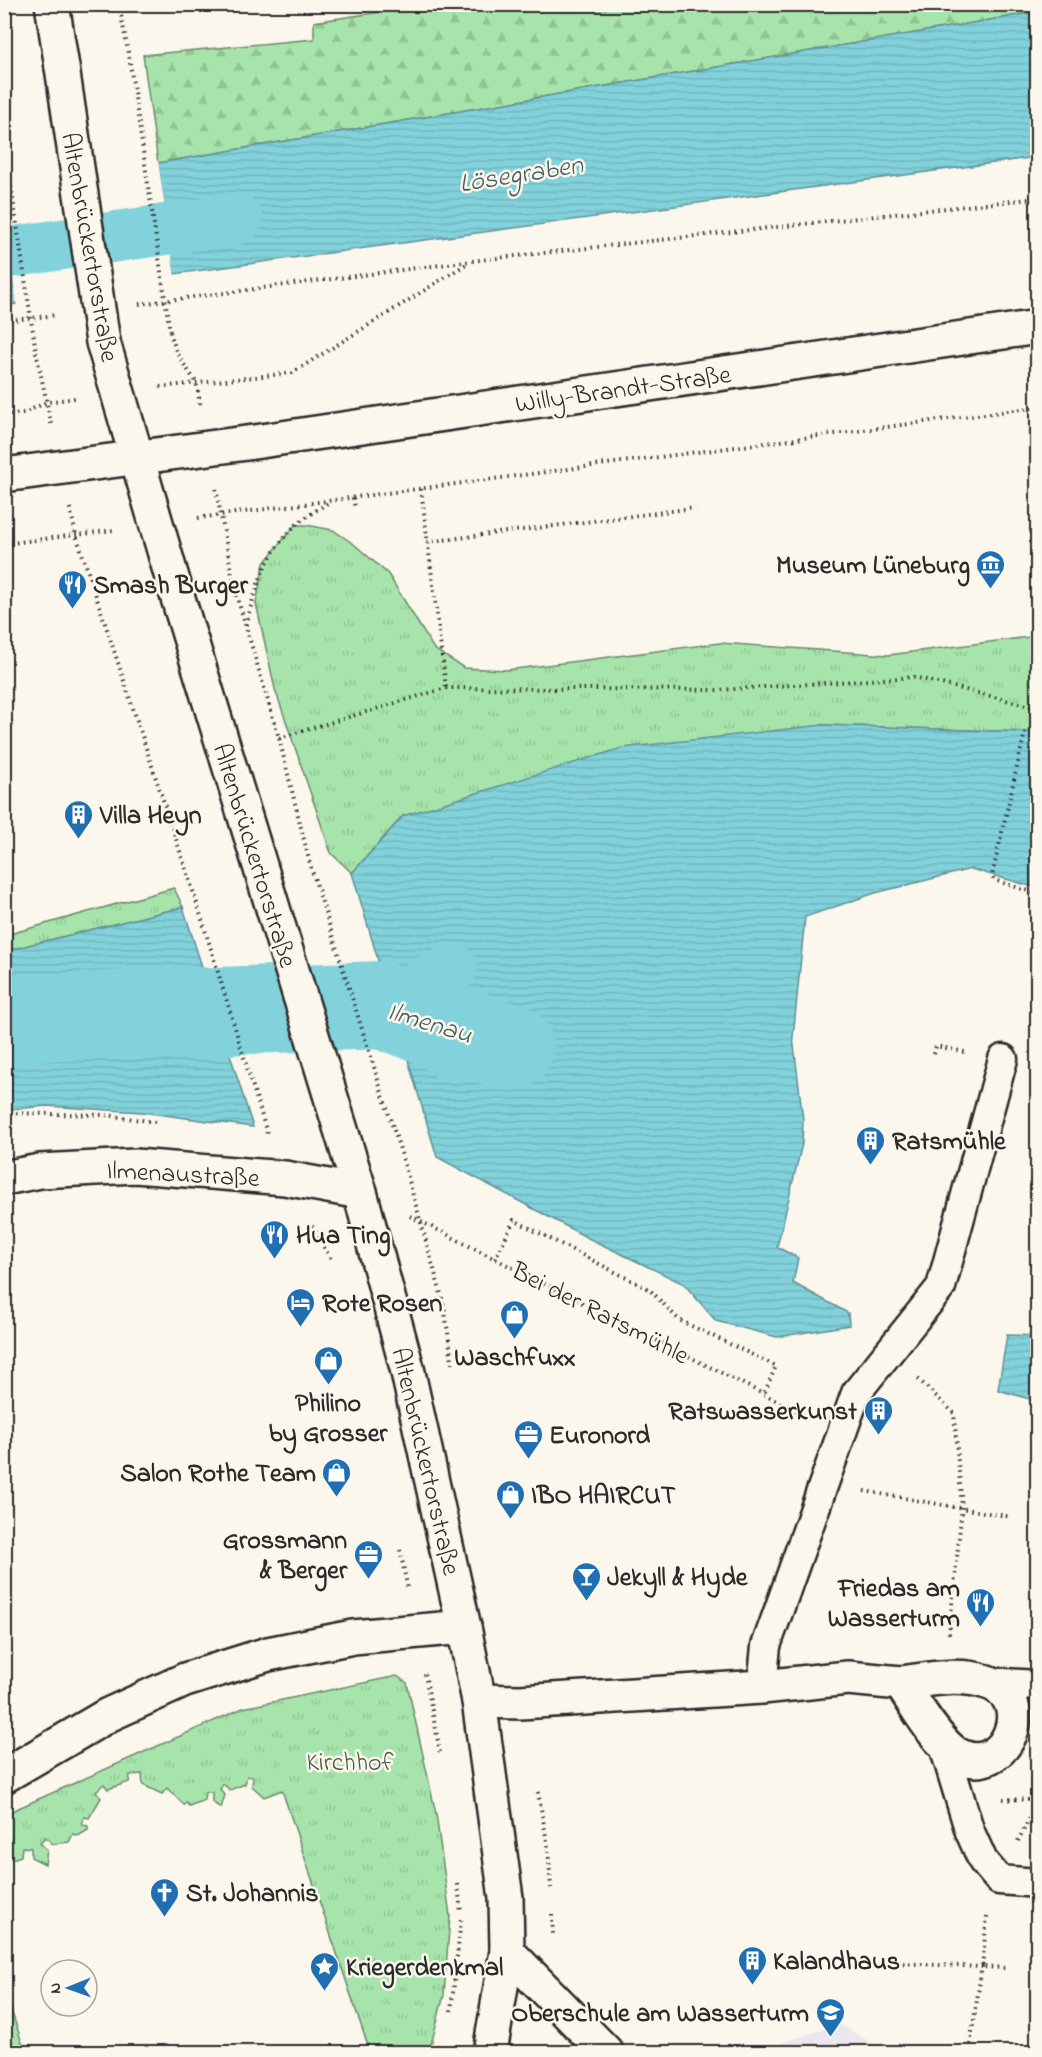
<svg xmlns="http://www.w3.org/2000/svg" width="1042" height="2057" font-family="'Indie Flower',sans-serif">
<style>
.built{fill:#ece7ee}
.forest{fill:url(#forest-firs);stroke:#69886b;stroke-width:1.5}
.park{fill:url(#park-tufts);stroke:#69886b;stroke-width:1.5}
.water{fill:url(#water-rules);stroke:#5f8f95;stroke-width:1.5}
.pier{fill:#fbf7ec}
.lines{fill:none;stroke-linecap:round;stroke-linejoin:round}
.canal{stroke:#82d2db;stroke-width:51}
.river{stroke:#82d2db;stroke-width:88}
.lane-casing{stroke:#2b2b2b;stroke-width:33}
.street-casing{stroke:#2b2b2b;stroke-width:38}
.secondary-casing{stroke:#2b2b2b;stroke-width:38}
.path{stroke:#2b2b2b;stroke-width:4;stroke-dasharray:1.5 4.5;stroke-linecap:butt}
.lane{stroke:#fbf7ec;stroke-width:28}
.street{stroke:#fbf7ec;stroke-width:33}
.secondary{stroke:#fbf7ec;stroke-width:33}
.secondary-bridge-casing{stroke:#2b2b2b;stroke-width:38;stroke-linecap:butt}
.path-bridge{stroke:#2b2b2b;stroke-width:4;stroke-dasharray:1.5 4.5;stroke-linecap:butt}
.secondary-bridge{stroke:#fbf7ec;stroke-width:33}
.labels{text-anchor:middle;stroke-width:5;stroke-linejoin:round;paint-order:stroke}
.street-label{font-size:26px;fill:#2b2b2b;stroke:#fbf7ec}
.poi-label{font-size:26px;font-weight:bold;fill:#2b2b2b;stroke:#fbf7ec;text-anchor:start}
.park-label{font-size:26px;fill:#4a594b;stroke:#fbf7ec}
.water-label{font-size:27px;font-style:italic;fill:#455d60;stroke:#fbf7ec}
</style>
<defs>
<pattern id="forest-firs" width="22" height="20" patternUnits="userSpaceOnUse" patternTransform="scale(1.5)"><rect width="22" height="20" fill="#a7e4ab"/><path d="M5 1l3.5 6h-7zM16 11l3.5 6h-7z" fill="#90c493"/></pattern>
<pattern id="park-tufts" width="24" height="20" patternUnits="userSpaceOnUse" patternTransform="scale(1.5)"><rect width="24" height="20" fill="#a7e4ab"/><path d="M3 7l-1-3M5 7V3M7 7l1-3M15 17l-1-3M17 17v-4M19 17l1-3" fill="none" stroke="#90c493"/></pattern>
<pattern id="water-rules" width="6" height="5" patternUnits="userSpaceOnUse" patternTransform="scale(1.5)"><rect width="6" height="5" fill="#82d2db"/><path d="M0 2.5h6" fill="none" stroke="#70b4bc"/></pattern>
</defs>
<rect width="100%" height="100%" fill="#fbf7ec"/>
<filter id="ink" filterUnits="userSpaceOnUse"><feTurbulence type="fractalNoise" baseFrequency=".0167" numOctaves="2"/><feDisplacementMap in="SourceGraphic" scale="12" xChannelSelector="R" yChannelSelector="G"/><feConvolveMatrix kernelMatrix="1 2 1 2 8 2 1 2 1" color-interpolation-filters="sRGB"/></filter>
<g filter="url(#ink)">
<path class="built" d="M839,2024l49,28h-135z"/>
<path class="forest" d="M434,4l603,1v7l-879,151 -15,-108 171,-16v-17z"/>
<g class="park">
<path d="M295,525h11l27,5 22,15 33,29 46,75 30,19 43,2 213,-27 168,12 149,-19v95l-13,1 -201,-7 -420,91 -51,57 -21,-20 -56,-164 -19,-86 8,-40z"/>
<path d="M174,888l9,19 -178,44 -1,-21 2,5z"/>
<path d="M397,1676l10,7 29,131 14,102 -6,79 -15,57h-59l-88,-262 -18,7 -12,-11 1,-9 -6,-1 -2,8 -15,6 -7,-6 -3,5 5,6 -4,13 -9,-6v-10h-7l-1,8 -15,6 -3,-4 -2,3 -17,-17 -5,6 -19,-9 -1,-11 -12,1 -1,7 -21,7 -4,-5 -8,7 5,7 -12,20 -5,-1 -2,8 6,1v4l-10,6 -5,-2 -4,8 -16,2 -8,-7 -5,6 7,7 -2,14 -14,-7v-9l-9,-1 -1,9 -9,3 -5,-7 -2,1v-39l238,-106z"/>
<path d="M5,1991l20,61h-20z"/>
</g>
<g class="water">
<path d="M1037,12v145l-863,117 -16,-111z"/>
<path d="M4,219l13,85 -12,2h-1z"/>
<path d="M823,725l201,7 13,-1v157l-66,-19 -96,24 -70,24 -12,120 10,83 -1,24 -25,103 21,11 -5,25 55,30 1,12 -72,12 -61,-16 -32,-37 -98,-47 -149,-80 -85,-284 51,-57 219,-68z"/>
<path d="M183,907l70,220 -111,-15 -96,-6 -41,4v-159z"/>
<path d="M1007,1335l30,1v65l-39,-11z"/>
</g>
<g class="pier">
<path d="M158,160l17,117 -4,-2 -16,-111z"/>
<path d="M4,216l3,2 13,86 -3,3z"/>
</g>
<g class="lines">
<g class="canal">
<path d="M4,253l233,-34"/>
<path d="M450,1056l-69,-51 71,-37"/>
</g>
<path class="river" d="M4,1019l377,-14 129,42"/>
<defs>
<g id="lane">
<path d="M987,1682l51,3"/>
<path d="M762,1687l4,-41 90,-253 85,-106 62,-228"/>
<path d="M943,1743l27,89 13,29 16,19 39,3"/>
</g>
<g id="street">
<path d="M137,458l40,137 183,597 47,176 57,259 15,74 27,197 1,53 -17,101"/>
<path d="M4,1178l36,-7 95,-5 150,12 75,14"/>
<path d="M479,1701l41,1 242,-15 86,-9 53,5c13,20 37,61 57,72 47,25 82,-56 29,-73 -28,-9 -58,-3 -86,1"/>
<path d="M4,1776l104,-61 77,-35 83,-26 85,-17 111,-10"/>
<path d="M507,1951l99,101"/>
</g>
<g id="secondary">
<path d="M52,4l10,63"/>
<path d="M103,342l34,116"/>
<path d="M4,475l257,-34 777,-114"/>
</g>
</defs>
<use href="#lane" class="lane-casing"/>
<use href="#street" class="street-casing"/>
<use href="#secondary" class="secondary-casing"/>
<g class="path">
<path d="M119,4l10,53"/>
<path d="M139,304l332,-43 567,-63"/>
<path d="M4,321l53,-6"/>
<path d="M170,332l7,22 19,28 5,26"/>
<path d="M36,352l16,75"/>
<path d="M160,387l132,-14 176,-110"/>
<path d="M4,415l20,-2 23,-11 28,-4"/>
<path d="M216,489l19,101 44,148 31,126 92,292 42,149 9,62"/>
<path d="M421,489l25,199"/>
<path d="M353,498l2,11"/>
<path d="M70,508l6,27 120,365 71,233"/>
<path d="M198,518l840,-111"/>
<path d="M427,542l268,-34"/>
<path d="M4,544l110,-14"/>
<path d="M246,625c10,-39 19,-70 49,-99 9,-9 23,-16 34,-24"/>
<path d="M1025,732l-33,144 2,4 44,14"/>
<path d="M279,738l167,-50 273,2 195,-13 124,31"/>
<path d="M934,1054l2,-8 29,6"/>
<path d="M4,1113l102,2 49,7"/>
<path d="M410,1216l395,199"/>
<path d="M312,1226l20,35"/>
<path d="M495,1259l19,-39 136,70 29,30 97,46 -12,28"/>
<path d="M918,1379l36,34 8,95 -13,126"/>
<path d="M864,1491l147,26"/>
<path d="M400,1550l8,40"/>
<path d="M425,1674l15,78"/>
<path d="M538,1792l10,55 3,41"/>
<path d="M1003,1799l35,1"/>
<path d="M1018,1841l20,-39"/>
<path d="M458,1884l3,29"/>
<path d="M552,1914l1,22"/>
<path d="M987,1916l-5,51 24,1"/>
<path d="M855,1961l127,6 -13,85"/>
<path d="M451,2011l10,-91"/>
<path d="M443,2052l2,-10"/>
</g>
<use href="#lane" class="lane"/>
<use href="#street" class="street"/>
<use href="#secondary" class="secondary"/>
<defs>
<path id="secondary-bridge" d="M62,67l41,275"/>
</defs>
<use href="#secondary-bridge" class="secondary-bridge-casing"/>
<g class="path-bridge">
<path d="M129,57l41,275"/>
<path d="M4,139l32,213"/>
</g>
<use href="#secondary-bridge" class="secondary-bridge"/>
</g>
</g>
<defs>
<symbol id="museum-pin" viewBox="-11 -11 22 30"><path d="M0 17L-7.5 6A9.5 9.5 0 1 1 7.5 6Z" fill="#1f6fb2" stroke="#fbf7ec"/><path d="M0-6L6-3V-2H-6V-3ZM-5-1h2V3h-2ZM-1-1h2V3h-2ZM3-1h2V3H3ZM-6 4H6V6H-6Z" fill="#fff"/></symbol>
<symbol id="restaurant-pin" viewBox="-11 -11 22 30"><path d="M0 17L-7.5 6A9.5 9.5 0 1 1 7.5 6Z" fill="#1f6fb2" stroke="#fbf7ec"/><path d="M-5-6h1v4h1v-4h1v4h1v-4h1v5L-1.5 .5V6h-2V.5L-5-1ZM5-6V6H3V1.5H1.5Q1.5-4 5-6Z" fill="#fff"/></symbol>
<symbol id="building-pin" viewBox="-11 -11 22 30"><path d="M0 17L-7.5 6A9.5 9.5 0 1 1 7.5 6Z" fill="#1f6fb2" stroke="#fbf7ec"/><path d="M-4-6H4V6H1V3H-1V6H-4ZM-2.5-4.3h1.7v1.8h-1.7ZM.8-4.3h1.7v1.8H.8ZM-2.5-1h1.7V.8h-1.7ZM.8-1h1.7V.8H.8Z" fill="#fff"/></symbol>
<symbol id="hotel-pin" viewBox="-11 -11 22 30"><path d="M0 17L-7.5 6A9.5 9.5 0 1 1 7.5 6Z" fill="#1f6fb2" stroke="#fbf7ec"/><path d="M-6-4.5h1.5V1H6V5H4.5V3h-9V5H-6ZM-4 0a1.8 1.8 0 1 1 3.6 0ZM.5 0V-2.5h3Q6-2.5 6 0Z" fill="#fff"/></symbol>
<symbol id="shop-pin" viewBox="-11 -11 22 30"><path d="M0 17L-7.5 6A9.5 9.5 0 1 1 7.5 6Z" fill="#1f6fb2" stroke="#fbf7ec"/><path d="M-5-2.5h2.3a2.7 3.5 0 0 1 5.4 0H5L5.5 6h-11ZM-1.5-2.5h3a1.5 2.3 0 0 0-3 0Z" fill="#fff"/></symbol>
<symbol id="office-pin" viewBox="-11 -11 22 30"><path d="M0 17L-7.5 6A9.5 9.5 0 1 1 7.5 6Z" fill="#1f6fb2" stroke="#fbf7ec"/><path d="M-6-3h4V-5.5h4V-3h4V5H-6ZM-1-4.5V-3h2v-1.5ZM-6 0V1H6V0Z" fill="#fff"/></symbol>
<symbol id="bar-pin" viewBox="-11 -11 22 30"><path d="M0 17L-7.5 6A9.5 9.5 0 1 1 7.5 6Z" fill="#1f6fb2" stroke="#fbf7ec"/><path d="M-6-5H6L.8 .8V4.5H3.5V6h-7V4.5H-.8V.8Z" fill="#fff"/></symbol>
<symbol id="church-pin" viewBox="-11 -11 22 30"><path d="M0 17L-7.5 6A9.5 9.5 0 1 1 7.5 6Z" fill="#1f6fb2" stroke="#fbf7ec"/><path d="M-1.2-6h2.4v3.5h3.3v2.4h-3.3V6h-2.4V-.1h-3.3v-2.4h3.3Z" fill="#fff"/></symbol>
<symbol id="sight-pin" viewBox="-11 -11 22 30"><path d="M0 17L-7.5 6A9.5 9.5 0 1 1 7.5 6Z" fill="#1f6fb2" stroke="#fbf7ec"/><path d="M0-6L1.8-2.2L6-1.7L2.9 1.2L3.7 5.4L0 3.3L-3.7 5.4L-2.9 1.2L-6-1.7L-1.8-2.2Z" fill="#fff"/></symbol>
<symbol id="school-pin" viewBox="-11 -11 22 30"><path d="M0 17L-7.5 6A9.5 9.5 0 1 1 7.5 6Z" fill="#1f6fb2" stroke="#fbf7ec"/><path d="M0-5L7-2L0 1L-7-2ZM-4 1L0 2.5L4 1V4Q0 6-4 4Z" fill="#fff"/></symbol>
</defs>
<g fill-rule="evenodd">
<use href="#museum-pin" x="974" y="548" width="33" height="45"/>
<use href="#restaurant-pin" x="56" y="568" width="33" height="45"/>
<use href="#building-pin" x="62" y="798" width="33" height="45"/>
<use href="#building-pin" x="854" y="1124" width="33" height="45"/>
<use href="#restaurant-pin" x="258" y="1218" width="33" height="45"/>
<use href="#hotel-pin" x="284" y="1286" width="33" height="45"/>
<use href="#shop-pin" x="498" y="1298" width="33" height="45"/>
<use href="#shop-pin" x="312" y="1344" width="33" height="45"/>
<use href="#building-pin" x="862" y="1394" width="33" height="45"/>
<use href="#office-pin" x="512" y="1418" width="33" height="45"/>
<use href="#shop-pin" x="320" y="1456" width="33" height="45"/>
<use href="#shop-pin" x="494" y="1478" width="33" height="45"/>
<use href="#office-pin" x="352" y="1538" width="33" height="45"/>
<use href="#bar-pin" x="570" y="1560" width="33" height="45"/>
<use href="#restaurant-pin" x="964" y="1586" width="33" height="45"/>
<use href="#church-pin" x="148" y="1876" width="33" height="45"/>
<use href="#building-pin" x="736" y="1944" width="33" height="45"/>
<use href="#sight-pin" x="308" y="1950" width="33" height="45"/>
<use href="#school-pin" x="814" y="1996" width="33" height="45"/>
</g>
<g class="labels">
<g class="street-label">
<text transform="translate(91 247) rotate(80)" y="9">Altenbrückertorstraße</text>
<text transform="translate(623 388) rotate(-8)" y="9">Willy-Brandt-Straße</text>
<text transform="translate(256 855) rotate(73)" y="9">Altenbrückertorstraße</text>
<text transform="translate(183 1173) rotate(3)" y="9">Ilmenaustraße</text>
<text transform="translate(601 1312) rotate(27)" y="9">Bei der Ratsmühle</text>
<text transform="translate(427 1461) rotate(77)" y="9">Altenbrückertorstraße</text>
</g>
<g class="poi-label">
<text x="970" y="573" text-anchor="end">Museum Lüneburg</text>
<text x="93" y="593">Smash Burger</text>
<text x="100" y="823">Villa Heyn</text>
<text x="892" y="1149">Ratsmühle</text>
<text x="296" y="1243">Hua Ting</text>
<text x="322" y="1311">Rote Rosen</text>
<text x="515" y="1365" text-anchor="middle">Waschfuxx</text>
<text x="328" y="1411" text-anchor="middle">Philino<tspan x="328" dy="30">by Grosser</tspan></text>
<text x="857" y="1419" text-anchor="end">Ratswasserkunst</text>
<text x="549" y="1443">Euronord</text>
<text x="316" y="1481" text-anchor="end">Salon Rothe Team</text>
<text x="531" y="1503">IBO HAIRCUT</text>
<text x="347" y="1548" text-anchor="end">Grossmann<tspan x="347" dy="30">&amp; Berger</tspan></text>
<text x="607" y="1585">Jekyll &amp; Hyde</text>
<text x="960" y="1596" text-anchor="end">Friedas am<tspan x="960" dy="30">Wasserturm</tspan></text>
<text x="186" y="1901">St. Johannis</text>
<text x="773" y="1969">Kalandhaus</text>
<text x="346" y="1975">Kriegerdenkmal</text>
<text x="809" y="2021" text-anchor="end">Oberschule am Wasserturm</text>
</g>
<g class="park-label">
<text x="350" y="1770">Kirchhof</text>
</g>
<g class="water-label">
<text transform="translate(521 173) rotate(-9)" y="9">Lösegraben</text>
<text transform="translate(430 1022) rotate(17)" y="9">Ilmenau</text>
</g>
</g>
<rect width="1042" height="2057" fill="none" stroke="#fbf7ec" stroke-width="24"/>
<rect x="12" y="12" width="1018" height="2033" fill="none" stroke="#2b2b2b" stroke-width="2" filter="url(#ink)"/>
<g transform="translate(69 1988) rotate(269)"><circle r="28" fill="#fbf7ec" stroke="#a8a59f" stroke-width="1.5"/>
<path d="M0-4.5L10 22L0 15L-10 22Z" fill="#1f6fb2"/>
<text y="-9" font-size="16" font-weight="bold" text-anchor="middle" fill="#2b2b2b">N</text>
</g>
</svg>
